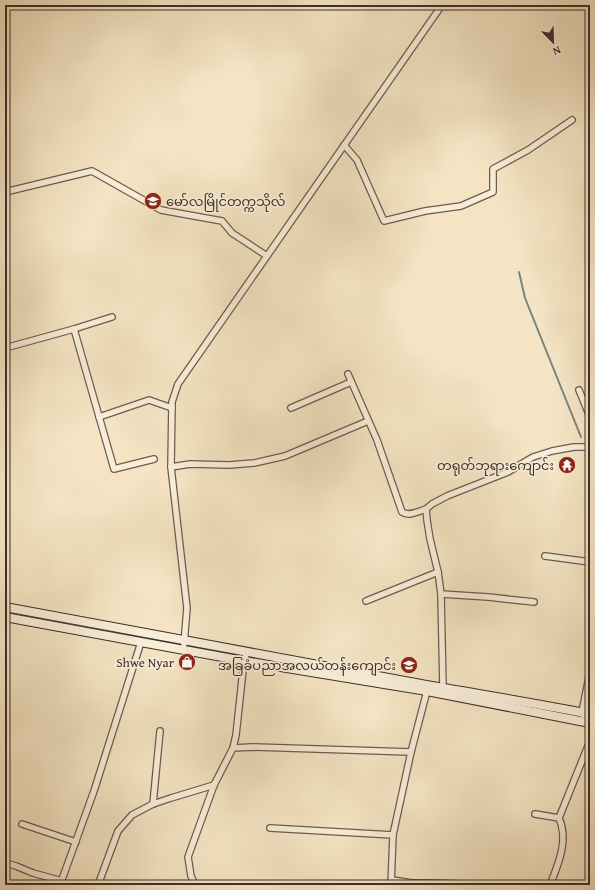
<svg xmlns="http://www.w3.org/2000/svg" width="595" height="890" font-family="'Gentium Book Plus','Noto Sans Myanmar',serif">
<style>
.lines{fill:none;stroke-linecap:round;stroke-linejoin:round}
.stream{stroke:#788481;stroke-width:2}
.minor-casing{stroke:#6c5c4f;stroke-width:8}
.secondary-casing{stroke:#3e2f28;stroke-width:10}
.minor{stroke:#f8edd8;stroke-width:5.5}
.secondary{stroke:#f8edd8;stroke-width:8}
.labels{text-anchor:middle;stroke-width:3.5;stroke-linejoin:round;paint-order:stroke}
.poi-label{font-size:13px;fill:#3e2f28;stroke:#f8edd8;text-anchor:end}
</style>
<rect width="100%" height="100%" fill="#f4e4c3"/>
<filter id="stains"><feTurbulence type="fractalNoise" baseFrequency=".005" numOctaves="4"/><feColorMatrix values="0 0 0 0 .2 0 0 0 0 .09 0 0 0 0 .02 0 0 0 .5 -.17"/></filter>
<radialGradient id="worn" r=".72"><stop offset=".6" stop-color="#630" stop-opacity="0"/><stop offset="1" stop-color="#630" stop-opacity=".3"/></radialGradient>
<g class="lines">
<path class="stream" d="M519,272l6,26 56,139"/>
<defs>
<g id="minor">
<path d="M344,145l13,15 27,61 41,-10 36,-5 32,-14v-23l35,-19 44,-30"/>
<path d="M5,192l87,-21 69,39 61,11 10,12 35,23"/>
<path d="M74,329l40,140 40,-10"/>
<path d="M5,348l69,-19 38,-12"/>
<path d="M348,374l29,66 25,72c7,5 17,-1 24,-3"/>
<path d="M579,390l11,27"/>
<path d="M291,408l60,-26"/>
<path d="M99,417l50,-17 23,8"/>
<path d="M171,467l19,-3 39,1 25,-2 31,-7 83,-35"/>
<path d="M545,556l45,6"/>
<path d="M441,594l47,3 46,5"/>
<path d="M366,601l72,-29"/>
<path d="M184,644l3,-36 -16,-141 1,-65 6,-18 121,-174 143,-205"/>
<path d="M443,688l-2,-94 -3,-22 -8,-33 -3,-19 -1,-11 6,-5 15,-8 61,-24 25,-15 19,-6 22,-4h16"/>
<path d="M583,715l-1,-3 8,-40"/>
<path d="M233,748l19,-1 159,5"/>
<path d="M153,804l7,-73"/>
<path d="M535,814l24,4c10,22 -1,47 -9,67"/>
<path d="M559,818l31,-77"/>
<path d="M22,824l54,18"/>
<path d="M270,828l123,7"/>
<path d="M5,863l11,3 17,7 29,8"/>
<path d="M392,880l20,3h23l50,2"/>
<path d="M60,885l34,-94 47,-149"/>
<path d="M98,885l20,-54 14,-16 21,-11 18,-6 43,-13"/>
<path d="M195,885l-4,-9 -3,-19 26,-72 19,-37 3,-13 8,-74 3,-10"/>
<path d="M391,885l2,-50 18,-83 16,-61"/>
</g>
<g id="secondary">
<path d="M5,607c139,26 277,51 416,77 56,10 113,19 169,30"/>
<path d="M5,617l239,44 183,30 163,32"/>
</g>
</defs>
<use href="#minor" class="minor-casing"/>
<use href="#secondary" class="secondary-casing"/>
<use href="#minor" class="minor"/>
<use href="#secondary" class="secondary"/>
</g>
<defs>
<symbol id="university-disc" viewBox="-11 -11 22 22"><circle r="9.5" fill="#8f2418" stroke="#f8edd8"/><path d="M0-5L7-2L0 1L-7-2ZM-4 1L0 2.5L4 1V4Q0 6-4 4Z" fill="#fff"/></symbol>
<symbol id="temple-disc" viewBox="-11 -11 22 22"><circle r="9.5" fill="#8f2418" stroke="#f8edd8"/><path d="M0-6L5-2H3V0L6.5 2.5H4V6H1.5V3h-3V6H-4V2.5H-6.5L-3 0V-2H-5Z" fill="#fff"/></symbol>
<symbol id="shop-disc" viewBox="-11 -11 22 22"><circle r="9.5" fill="#8f2418" stroke="#f8edd8"/><path d="M-5-2.5h2.3a2.7 3.5 0 0 1 5.4 0H5L5.5 6h-11ZM-1.5-2.5h3a1.5 2.3 0 0 0-3 0Z" fill="#fff"/></symbol>
<symbol id="school-disc" viewBox="-11 -11 22 22"><circle r="9.5" fill="#8f2418" stroke="#f8edd8"/><path d="M0-5L7-2L0 1L-7-2ZM-4 1L0 2.5L4 1V4Q0 6-4 4Z" fill="#fff"/></symbol>
</defs>
<g fill-rule="evenodd">
<use href="#university-disc" x="143" y="191" width="20" height="20"/>
<use href="#temple-disc" x="557" y="455" width="20" height="20"/>
<use href="#shop-disc" x="177" y="652" width="20" height="20"/>
<use href="#school-disc" x="399" y="655" width="20" height="20"/>
</g>
<g class="labels">
<g class="poi-label">
<text x="166" y="206" text-anchor="start">မော်လမြိုင်တက္ကသိုလ်</text>
<text x="554" y="470">တရုတ်ဘုရားကျောင်း</text>
<text x="174" y="667">Shwe Nyar</text>
<text x="396" y="670">အခြခံပညာအလယ်တန်းကျောင်း</text>
</g>
</g>
<rect width="595" height="890" fill="none" stroke="#f4e4c3" stroke-width="20"/>
<rect x="6" y="6" width="583" height="878" fill="none" stroke="#3e2f28" stroke-width="2"/>
<rect x="10" y="10" width="575" height="870" fill="none" stroke="#3e2f28"/>
<g transform="translate(553 42) rotate(157)" stroke="#f8edd8" stroke-width="3" paint-order="stroke">
<path d="M0-3L7 15L0 10L-7 15Z" fill="#3e2f28"/>
<text y="-6" font-size="11" font-weight="bold" text-anchor="middle" fill="#3e2f28">N</text>
</g>
<rect width="100%" height="100%" filter="url(#stains)"/>
<rect width="100%" height="100%" fill="url(#worn)"/>
</svg>
